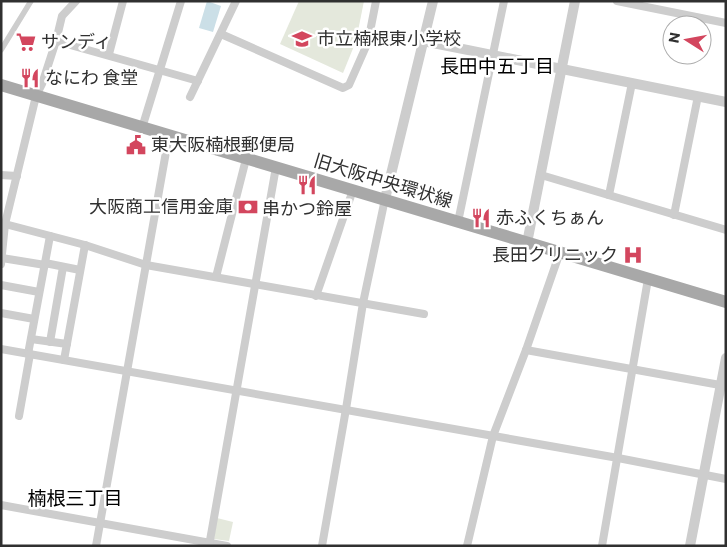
<svg xmlns="http://www.w3.org/2000/svg" width="727" height="547" font-family="Commissioner,'Noto Sans JP',sans-serif">
<style>
.green{fill:#e4e8dc}
.water{fill:#cbdfe7}
.lines{fill:none;stroke-linecap:round;stroke-linejoin:round}
.pedestrian{stroke:#cdcdcd;stroke-width:5.5}
.minor{stroke:#cdcdcd;stroke-width:8}
.tertiary{stroke:#cdcdcd;stroke-width:10}
.primary{stroke:#a8a8a8;stroke-width:12}
.labels{text-anchor:middle;stroke-width:5;stroke-linejoin:round;paint-order:stroke}
.poi-label{font-size:18px;fill:#303030;stroke:#fff;text-anchor:start}
.street-label{font-size:18px;fill:#303030;stroke:#fff}
.neighbourhood-label{font-size:19px;fill:#000;stroke:#fff}
</style>
<rect width="100%" height="100%" fill="#fff"/>
<g class="green">
<path d="M299,1h65l-8,40 -13,32 -63,-29z"/>
<path d="M217,518l16,4 -4,19 -15,-2z"/>
</g>
<path class="water" d="M207,1l14,5 -8,26 -14,-4z"/>
<g class="lines">
<path class="pedestrian" d="M1,50l30,-49"/>
<g class="minor">
<path d="M617,1l109,22"/>
<path d="M221,34l122,54 6,-3 19,-43 8,-41"/>
<path d="M56,41l142,40"/>
<path d="M109,54l14,-53"/>
<path d="M190,97l46,-96"/>
<path d="M142,128l39,-127"/>
<path d="M1,175l16,1"/>
<path d="M541,175l185,55"/>
<path d="M609,195l23,-112"/>
<path d="M674,215l24,-119"/>
<path d="M458,222l46,-221"/>
<path d="M5,224l80,21 61,20 278,49"/>
<path d="M2,258l43,7"/>
<path d="M45,263l35,7"/>
<path d="M1,264l4,-40 31,-128 6,-12 14,-43 6,-25 14,-15"/>
<path d="M216,277l30,-118"/>
<path d="M1,285l38,7"/>
<path d="M316,296l37,-106"/>
<path d="M1,313l33,6"/>
<path d="M31,339l36,5"/>
<path d="M50,342l13,-75"/>
<path d="M1,349l617,109 108,21"/>
<path d="M526,350l194,35"/>
<path d="M28,354l22,-118"/>
<path d="M64,360l21,-115"/>
<path d="M19,416l11,-62"/>
<path d="M1,505l226,41"/>
<path d="M96,546l73,-411"/>
<path d="M209,546l67,-379"/>
<path d="M322,546l24,-137 17,-106 22,-104"/>
<path d="M467,546l26,-110 33,-86 34,-98"/>
<path d="M602,546l46,-267"/>
</g>
<g class="tertiary">
<path d="M423,41l303,61"/>
<path d="M385,199l48,-198"/>
<path d="M527,243l48,-242"/>
<path d="M690,546l36,-188"/>
</g>
<path class="primary" d="M1,85l725,217"/>
</g>
<defs>
<symbol id="school-bare" viewBox="-9 -9 18 18"><path d="M0-5L7-2L0 1L-7-2ZM-4 1L0 2.5L4 1V4Q0 6-4 4Z" fill="#d3465e" stroke="#fff" stroke-width="2.5" paint-order="stroke"/></symbol>
<symbol id="supermarket-bare" viewBox="-9 -9 18 18"><path d="M-6-5.5h2.5l.6 2H6L4.5 2H-2.5L-4.4-4H-6ZM-1.5 3.2a1.3 1.3 0 1 0 .1 0ZM3 3.2a1.3 1.3 0 1 0 .1 0Z" fill="#d3465e" stroke="#fff" stroke-width="2.5" paint-order="stroke"/></symbol>
<symbol id="restaurant-bare" viewBox="-9 -9 18 18"><path d="M-5-6h1v4h1v-4h1v4h1v-4h1v5L-1.5 .5V6h-2V.5L-5-1ZM5-6V6H3V1.5H1.5Q1.5-4 5-6Z" fill="#d3465e" stroke="#fff" stroke-width="2.5" paint-order="stroke"/></symbol>
<symbol id="civic-bare" viewBox="-9 -9 18 18"><path d="M-.6-6.5H3V-4.5H.6V-3L4-1V1h2V6H-6V1h2V-1L-.6-3ZM-1.2 2.5V6h2.4V2.5Z" fill="#d3465e" stroke="#fff" stroke-width="2.5" paint-order="stroke"/></symbol>
<symbol id="bank-bare" viewBox="-9 -9 18 18"><path d="M-6-4H6V4H-6ZM0-2.3a2.3 2.3 0 1 0 0 4.6a2.3 2.3 0 1 0 0-4.6Z" fill="#d3465e" stroke="#fff" stroke-width="2.5" paint-order="stroke"/></symbol>
<symbol id="hospital-bare" viewBox="-9 -9 18 18"><path d="M-5-5h3v3.5h4V-5h3V5h-3V1.5h-4V5h-3Z" fill="#d3465e" stroke="#fff" stroke-width="2.5" paint-order="stroke"/></symbol>
</defs>
<g fill-rule="evenodd">
<use href="#school-bare" x="288" y="25" width="28" height="28"/>
<use href="#supermarket-bare" x="12" y="28" width="28" height="28"/>
<use href="#restaurant-bare" x="16" y="64" width="28" height="28"/>
<use href="#civic-bare" x="122" y="131" width="28" height="28"/>
<use href="#restaurant-bare" x="293" y="171" width="28" height="28"/>
<use href="#bank-bare" x="234" y="193" width="28" height="28"/>
<use href="#restaurant-bare" x="467" y="204" width="28" height="28"/>
<use href="#hospital-bare" x="619" y="241" width="28" height="28"/>
</g>
<g class="labels">
<g class="poi-label">
<text x="317" y="45">市立楠根東小学校</text>
<text x="41" y="48">サンディ</text>
<text x="45" y="84">なにわ 食堂</text>
<text x="151" y="151">東大阪楠根郵便局</text>
<text x="233" y="213" text-anchor="end">大阪商工信用金庫</text>
<text x="307" y="215" text-anchor="middle">串かつ鈴屋</text>
<text x="496" y="224">赤ふくちぁん</text>
<text x="618" y="261" text-anchor="end">長田クリニック</text>
</g>
<g class="street-label">
<text transform="translate(383 181) rotate(17)" y="6">旧大阪中央環状線</text>
</g>
<g class="neighbourhood-label">
<text x="497" y="73">長田中五丁目</text>
<text x="75" y="505">楠根三丁目</text>
</g>
</g>
<rect width="727" height="547" fill="none" stroke="#303030" stroke-width="5"/>
<g transform="translate(687 40) rotate(281)"><circle r="24" fill="#ffffff" stroke="#acacac"/>
<path d="M0-4L9 19L0 12L-9 19Z" fill="#d3465e"/>
<text y="-8" font-size="14" font-weight="bold" text-anchor="middle" fill="#303030">N</text>
</g>
</svg>
